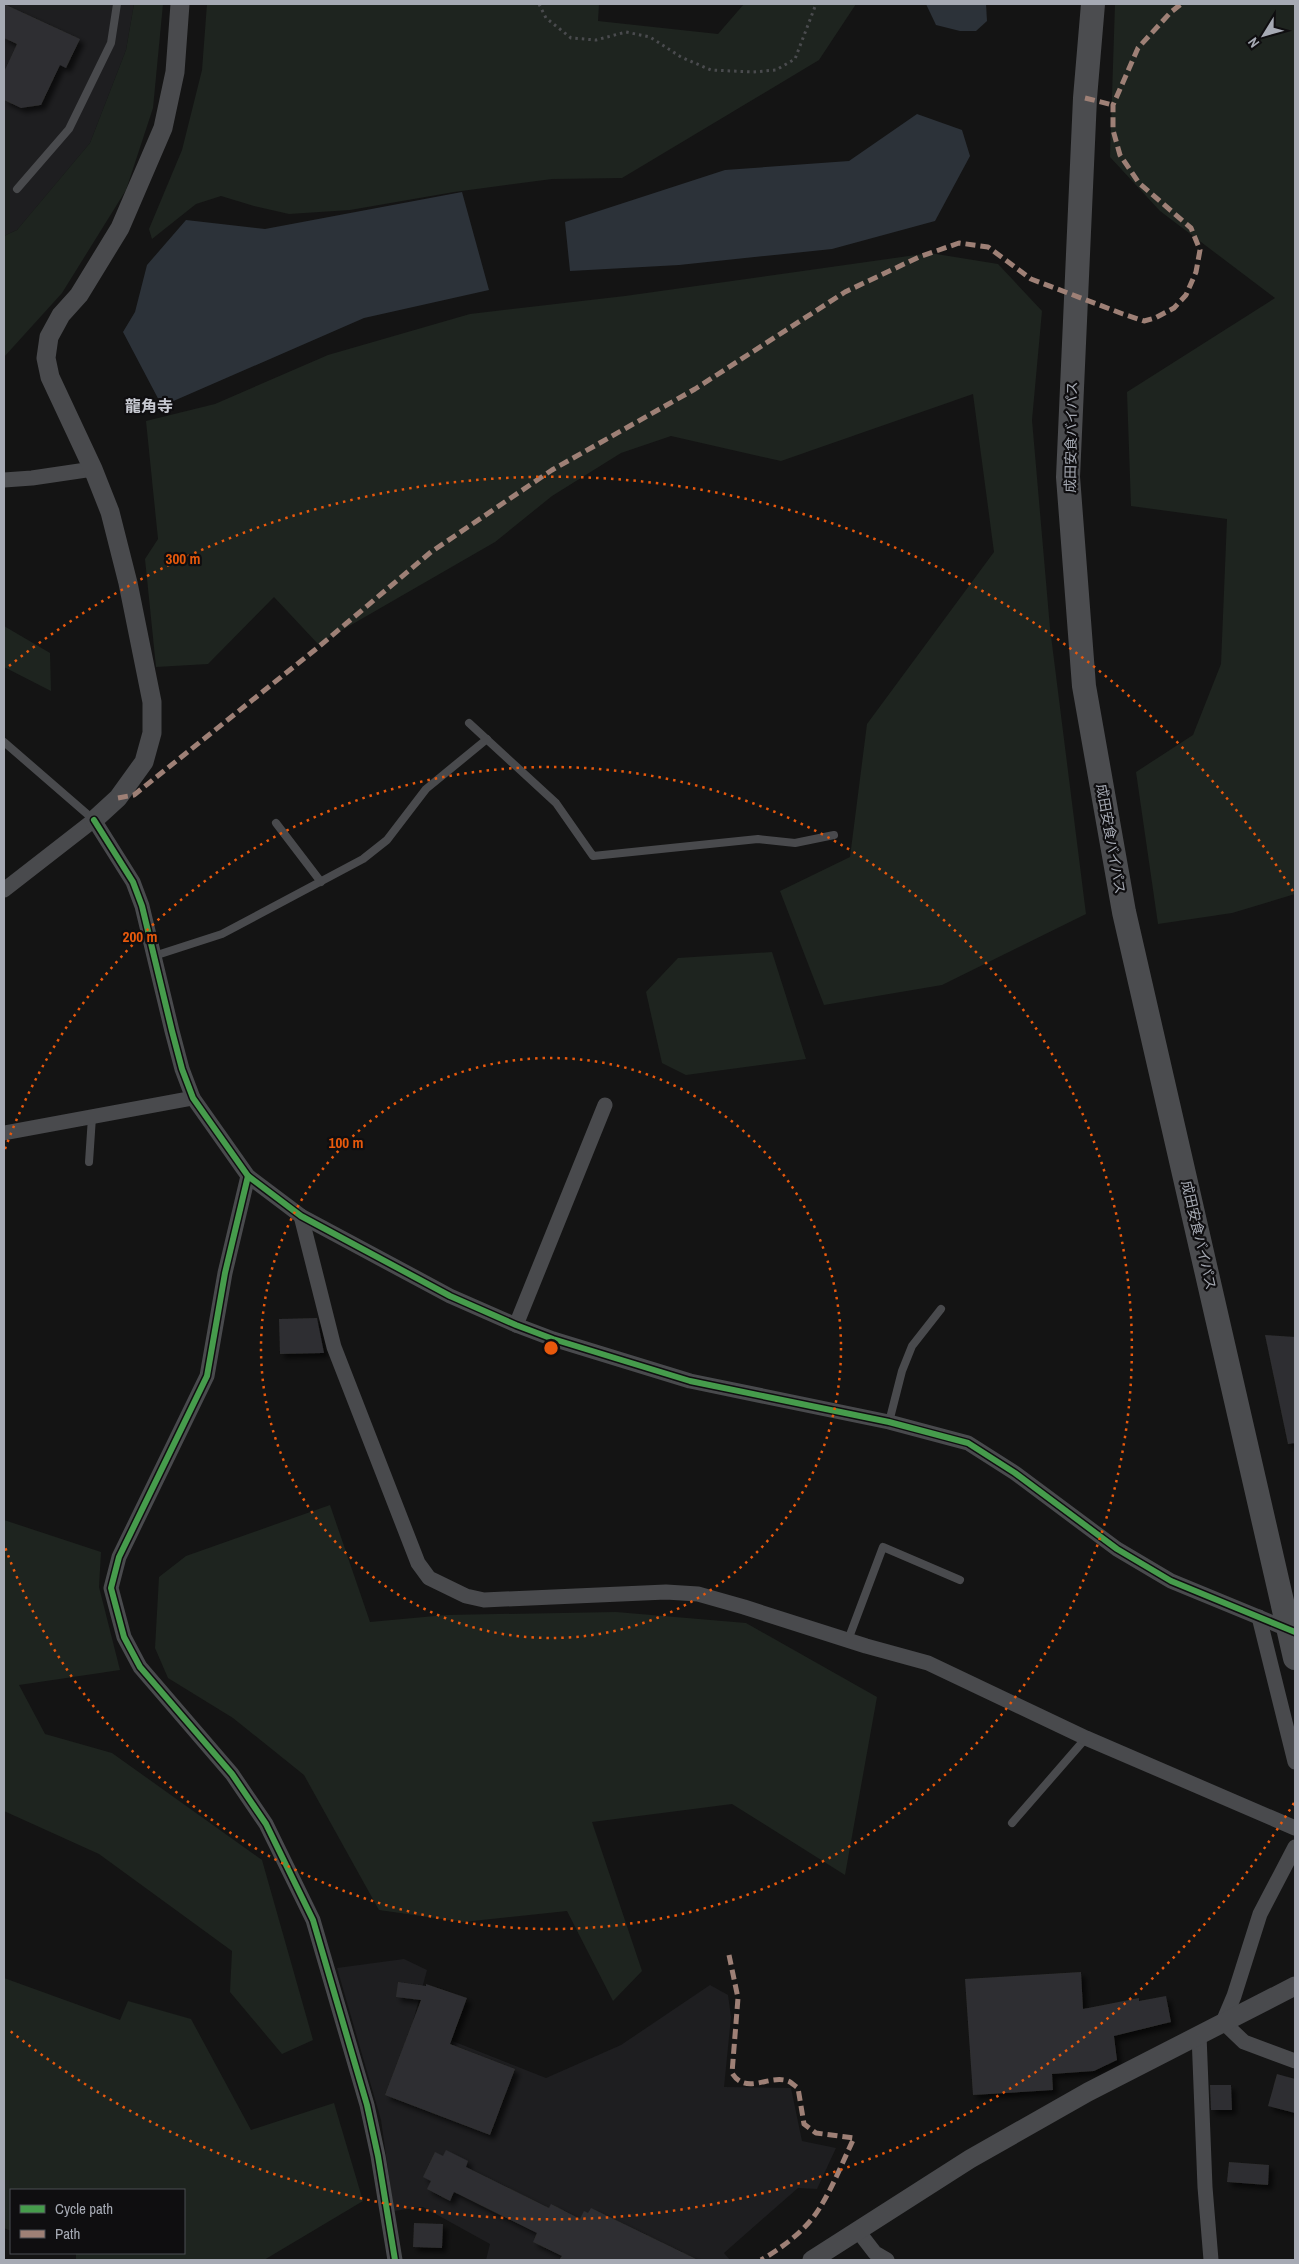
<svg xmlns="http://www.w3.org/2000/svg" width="1299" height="2264" font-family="'Archivo Narrow','Noto Sans JP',sans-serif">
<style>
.built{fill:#1e1e20}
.green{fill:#1e241f}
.water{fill:#2c3239}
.building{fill:#2f2f30;filter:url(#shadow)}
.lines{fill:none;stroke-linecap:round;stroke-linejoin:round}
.path{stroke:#4a4b4e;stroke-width:3;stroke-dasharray:2.5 4;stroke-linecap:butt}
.service{stroke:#494a4d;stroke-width:8}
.minor{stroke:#494a4d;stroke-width:15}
.tertiary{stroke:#494a4d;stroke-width:19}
.primary{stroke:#4b4c4f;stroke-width:24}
.quiet{stroke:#9e8076;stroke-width:5;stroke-dasharray:10 5;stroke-linecap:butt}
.cycleway-casing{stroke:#0f0e10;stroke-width:9}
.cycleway{stroke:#469c4c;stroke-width:6}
.ring{fill:none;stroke:#e8590c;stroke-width:2.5;stroke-dasharray:2.5 5}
.labels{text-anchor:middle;stroke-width:4.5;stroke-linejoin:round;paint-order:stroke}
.street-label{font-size:14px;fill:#a6aab4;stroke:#0f0e10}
.quarter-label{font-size:16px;font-weight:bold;fill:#c7c9d1;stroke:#0f0e10}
.centre{fill:#e8590c;stroke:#0f0e10;stroke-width:2.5}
.ring-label{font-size:15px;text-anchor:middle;font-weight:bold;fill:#e8590c;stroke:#0f0e10;stroke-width:4.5;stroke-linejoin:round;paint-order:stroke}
</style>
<defs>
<filter id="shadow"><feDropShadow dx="4.5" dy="4.5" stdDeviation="2.5" flood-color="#0009"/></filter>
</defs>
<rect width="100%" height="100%" fill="#141414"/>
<g class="built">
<path d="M4,4h130l-8,46 -36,93 -73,87 -13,6z"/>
<path d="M404,1959l23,11 -15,55 134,53 75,-33 89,-60 18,10 3,22 -7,70 67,1 11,53 34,7 -19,41 -19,-1 -74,65 6,7h-244l4,-16 -67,-37 -29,4 -13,-91 -44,-152z"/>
</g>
<g class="green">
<path d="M134,4h29l-10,104 -27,82 -64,103 -58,64v-121l13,-6 73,-87 36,-93z"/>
<path d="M207,4h392l-1,17 120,13 26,-30h112l-37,56 -197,118 -70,1 -98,13 -104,18 -61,4 -35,-8 -33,-10 -25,8 -44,35 -3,-10 33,-79 20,-80z"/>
<path d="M1115,4h180v890l-63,19 -74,11 -22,-152 57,-37 28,-71 6,-145 -96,-13 -4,-114 148,-94 -115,-87 -50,-54z"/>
<path d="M930,253l68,11 44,47 -10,109 18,208 36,286 -144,71 -118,20 -44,-114 70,-34 17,-133 127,-172 -21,-158 -192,67 -110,-25 -50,17 -69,43 -57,46 -177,102 -44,-47 -66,67 -52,3 -11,-108 13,-20 -12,-118 69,-17 113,-49 142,-41 155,-18z"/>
<path d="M4,626l46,27 1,38 -47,-24z"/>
<path d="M772,952l34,107 -120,16 -24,-12 -16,-71 32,-34z"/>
<path d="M330,1505l40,117 76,-7 170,-3 130,11 131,74 -32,178 -113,-71 -140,18 50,149 -29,30 -46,-90 -104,11 -84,-12 -75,-135 -71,-57 -65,-40 -13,-30 4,-71 27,-21z"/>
<path d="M4,1520l97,32 -2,35 21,83 -101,15 26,49 67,19 150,107 51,180 -31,14 -52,-62 2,-41 -133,-97 -95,-43z"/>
<path d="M4,1978l116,42 8,-19 63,18 60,111 83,-27 29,98 -99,59h-188v-7h108v-63h-173v41l-7,-3z"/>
</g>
<g class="water">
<path d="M926,4h60l1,17 -11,10h-16l-24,-6z"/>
<path d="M917,114l45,16 8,26 -35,65 -103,28 -153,16 -109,6 -5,-49 160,-52 124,-9z"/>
<path d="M462,192l27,98 -125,28 -202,88 -39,-74 12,-20 12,-47 39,-45 79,9z"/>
</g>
<g class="building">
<path d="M4,4l76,35 -14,29 -6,-3 -19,40 -20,3 -17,-8v-28l13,-28 -13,-6z"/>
<path d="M317,1318l7,35 -44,1 -1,-35z"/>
<path d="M1265,1335l30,2v106l-7,1z"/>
<path d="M1081,1972l2,37 56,-11v3l27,-5 5,26 -57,14 3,24 -23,11 -42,3 1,16 -80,5 -8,-116z"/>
<path d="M398,1982l28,4v-2l41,14 -17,46 65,25 -25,66 -105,-40 36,-95 -25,-3z"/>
<path d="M1277,2074l18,5v34l-27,-7z"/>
<path d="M1210,2085h21l1,25h-21z"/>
<path d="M446,2150l22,11 -2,6 83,41 2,-4 29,15 4,-8 4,2 3,-5 107,52h-139l3,-4 -29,-14 4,-9 -83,-41 -4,9 -23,-12 4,-8 -8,-4 12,-25 8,4z"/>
<path d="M1229,2162l40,3 -1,20 -41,-3z"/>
<path d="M414,2223l29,1 -1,24 -29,-1z"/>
</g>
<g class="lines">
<path class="path" d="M539,4l7,14 25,20 25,2 30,-8 24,5 31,20 30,13 42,2 23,-2 19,-11 21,-55"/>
<g class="service">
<path d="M17,189l52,-60 42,-86 6,-39"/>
<path d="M469,723l87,80 37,53 165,-17 37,4 39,-8"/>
<path d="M4,742l90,78"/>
<path d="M276,823l45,59"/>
<path d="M154,956l68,-22 141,-75 24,-19 39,-51 61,-50"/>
<path d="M89,1162l3,-45"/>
<path d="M889,1422l13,-51 10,-25 29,-37"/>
<path d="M848,1640l35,-93 77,33"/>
<path d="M1012,1823l74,-85"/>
</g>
<g class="minor">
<path d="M4,480l28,-2 61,-9"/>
<path d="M4,890l90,-70 39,62 9,24 30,125 10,38 11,29 55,78 53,40 149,80 66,29 37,14 137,42 199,41 79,21 47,30 102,76 54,32 121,50"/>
<path d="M4,1133l189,-35"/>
<path d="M248,1176l-23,97 -18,103 -88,181 -8,31 13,49 16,30 92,107 34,50 47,96 54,185 11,51 17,104"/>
<path d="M301,1216l33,131 84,216 11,15 37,18 18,4 182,-8 32,2 46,13 122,39 62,17 158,75 209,90"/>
<path d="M516,1325l89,-220"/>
<path d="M1259,1617l36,145"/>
<path d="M1295,1847l-35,67 -26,82 -11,26 21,20 51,19"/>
<path d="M1199,2035l6,152 6,73"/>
<path d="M858,2231l17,22 12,7"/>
</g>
<g class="tertiary">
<path d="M94,820l24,-22 26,-36 8,-29v-31l-24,-119 -18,-71 -17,-43 -43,-92 -4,-19 3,-21 12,-22 18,-20 41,-67 43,-100 12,-56 5,-68"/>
<path d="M812,2260l158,-101 118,-67 207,-106"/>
</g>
<path class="primary" d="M1093,4l-8,94 -17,379 16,209 40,226 171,746"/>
<g class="quiet">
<path d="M1085,98l28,7"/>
<path d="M118,798l16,-3 182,-146 115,-97 121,-82 143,-81 150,-97 74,-35 40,-14 29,4 43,32 92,35 21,7 11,-3 19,-10 12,-13 10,-23 4,-22 -9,-22 -52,-45 -19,-28 -7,-25v-25l25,-57 33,-36 10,-8"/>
<path d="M729,1955l9,43 -6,75c14,23 37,1 56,8 3,1 7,5 10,7l6,36 12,9 38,5c-11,23 -21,49 -35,71 -13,21 -37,39 -58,51"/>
</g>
<defs>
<g id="cycleway">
<path d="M94,820l39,62 9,24 30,125 10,38 11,29 55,78 53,40 149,80 66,29 37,14 137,42 199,41 79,21 47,30 102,76 54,32 124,51"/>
<path d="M248,1176l-23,97 -18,103 -88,181 -8,31 13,49 16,30 92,107 34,50 47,96 54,185 11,51 17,104"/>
</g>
</defs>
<use href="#cycleway" class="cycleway-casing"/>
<use href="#cycleway" class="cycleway"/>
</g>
<g class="ring">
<circle cx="551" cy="1348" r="290"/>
<path d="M5 1149A581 581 0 1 1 5 1547"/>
<path d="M1294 1803A871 871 0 0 1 9 2030M9 666A871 871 0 0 1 1294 893"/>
</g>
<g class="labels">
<g class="street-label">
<text transform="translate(1071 437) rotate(-89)" y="5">成田安食バイパス</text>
<text transform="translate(1111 839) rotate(80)" y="5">成田安食バイパス</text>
<text transform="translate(1199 1235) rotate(77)" y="5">成田安食バイパス</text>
</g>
<g class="quarter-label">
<text x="149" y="412">龍角寺</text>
</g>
</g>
<circle cx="551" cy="1348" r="8" class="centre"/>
<g class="ring-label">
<text x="183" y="564">300 m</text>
<text x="140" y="942">200 m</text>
<text x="346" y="1148">100 m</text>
</g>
<rect width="1299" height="2264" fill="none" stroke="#a6aab4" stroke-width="10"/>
<rect x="10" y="2189" width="175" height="65" fill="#0f0e10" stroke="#4b4c52"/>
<rect x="20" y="2205" width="25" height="8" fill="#469c4c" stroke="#4b4c52"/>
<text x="55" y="2214" font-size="15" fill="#a6aab4">Cycle path</text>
<rect x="20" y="2230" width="25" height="8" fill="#9e8076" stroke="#4b4c52"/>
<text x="55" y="2239" font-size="15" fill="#a6aab4">Path</text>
<g transform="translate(1264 35) rotate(233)" stroke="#0f0e10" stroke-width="4" paint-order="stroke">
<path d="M0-4L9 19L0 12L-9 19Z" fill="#a6aab4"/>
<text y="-8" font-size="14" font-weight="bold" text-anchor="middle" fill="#a6aab4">N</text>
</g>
</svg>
